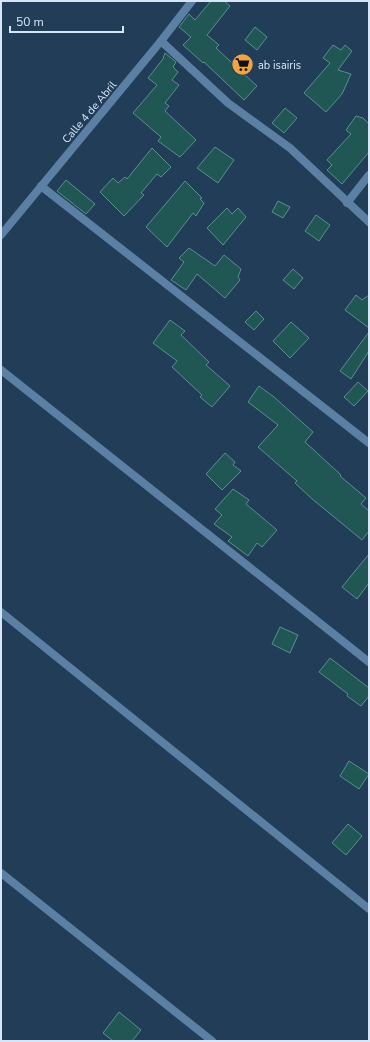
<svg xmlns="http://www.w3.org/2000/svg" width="370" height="1042" font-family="'Nunito Sans',sans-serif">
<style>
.building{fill:#205653;stroke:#59908c}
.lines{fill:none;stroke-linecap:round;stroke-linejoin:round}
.minor{stroke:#5c80a4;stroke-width:8}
.labels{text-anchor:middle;stroke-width:3.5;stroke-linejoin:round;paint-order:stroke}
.poi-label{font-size:11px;fill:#d6e6f8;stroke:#223d58;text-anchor:start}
.street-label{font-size:11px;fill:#d6e6f8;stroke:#223d58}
</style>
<rect width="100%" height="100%" fill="#223d58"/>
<g class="building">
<path d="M211,1h13l6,5 -23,29 12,10 -3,3 41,38 -13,14 -40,-38 -1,1 -20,-18 8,-8 -12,-10 10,-13 6,6z"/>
<path d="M255,27l12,10 -10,13 -12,-10z"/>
<path d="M333,45l8,5 4,-5 7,6 -14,19 13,4 -9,20 -16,18 -22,-19 26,-30 -7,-5z"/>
<path d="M165,53l11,9 -3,5 5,5 -6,8 7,5 -14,18 4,3 -4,5 31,29 -16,17 -22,-16 3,-4 -28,-24 24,-28 -9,-7 15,-19z"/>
<path d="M285,108l12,10 -13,15 -12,-10z"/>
<path d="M356,116l7,2 6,6v28l-27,32 -15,-14 5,-5 -5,-5 24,-26 -5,-4z"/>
<path d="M215,147l19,13 -16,23 -21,-15z"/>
<path d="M152,148l19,19 -10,10 -4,-3 -16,19 3,2 -20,21 -24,-24 13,-14 5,5 7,-6 2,2z"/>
<path d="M66,180l29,24 -9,10 -29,-23z"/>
<path d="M185,181l17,17 -2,1 4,4 -8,13 -3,-3 -26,34 -21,-20z"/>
<path d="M278,201l12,6 -7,11 -11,-6z"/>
<path d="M227,208l5,6 6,-6 8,9 -23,28 -16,-17z"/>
<path d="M316,215l14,10 -11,16 -14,-10z"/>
<path d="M189,248l26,18 9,-11 17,14 -3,8 2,3 -15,18 -28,-24 -11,16 -15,-10 13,-18 -5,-4z"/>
<path d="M293,269l10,9 -9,11 -11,-9z"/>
<path d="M356,295l6,5 7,-5v33l-24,-18z"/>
<path d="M256,311l8,8 -10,11 -9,-8z"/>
<path d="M170,320l15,11 -4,4 28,27 -3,3 24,21 -18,21 -12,-10 2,-2 -30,-28 5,-6 -24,-18z"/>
<path d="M291,322l18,16 -19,20 -17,-17z"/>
<path d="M369,332v19l-18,28 -11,-8z"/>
<path d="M358,382l10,9 -14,15 -10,-9z"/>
<path d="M259,386l15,11 39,35 -8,10 36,33 -1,1 26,22 -5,6 8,7v20l-7,9 -51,-42 -16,-15 2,-2 -39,-34 20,-22 -30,-23z"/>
<path d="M225,453l10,9 -2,3 8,6 -19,19 -16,-16z"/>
<path d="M233,489l16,11 -3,4 31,26 -15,17 -5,-4 -9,13 -20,-15 4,-4 -18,-13 8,-9 -7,-6z"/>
<path d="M369,554v29l-12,16 -15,-12z"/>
<path d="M280,627l18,8 -8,18 -18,-9z"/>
<path d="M330,658l39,30v8l-8,10 -14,-10 1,-2 -29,-22z"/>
<path d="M349,761l20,13 -10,15 -19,-13z"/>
<path d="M348,824l14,12 -16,19 -14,-12z"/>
<path d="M119,1012l22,18 -9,11h-19l-10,-8z"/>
</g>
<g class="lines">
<g class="minor">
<path d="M161,41l67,62 62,45 79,74"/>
<path d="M41,186l328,257"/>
<path d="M347,203l22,-28"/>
<path d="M1,235l160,-194 31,-40"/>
<path d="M1,370l368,292"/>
<path d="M1,612l368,297"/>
<path d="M1,873l211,168"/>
</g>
</g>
<defs>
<symbol id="supermarket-disc" viewBox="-11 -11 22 22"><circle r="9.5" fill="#f1a540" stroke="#223d58"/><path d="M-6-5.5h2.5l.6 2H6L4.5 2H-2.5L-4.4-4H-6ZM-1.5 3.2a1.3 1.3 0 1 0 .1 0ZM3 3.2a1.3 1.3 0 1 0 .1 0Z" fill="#111"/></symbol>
</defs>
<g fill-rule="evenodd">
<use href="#supermarket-disc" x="230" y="52" width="25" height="25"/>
</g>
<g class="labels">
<g class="poi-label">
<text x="258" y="69">ab isairis</text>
</g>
<g class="street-label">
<text transform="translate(89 112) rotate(-50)" y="4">Calle 4 de Abril</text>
</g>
</g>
<rect width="370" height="1042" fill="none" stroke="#d6e6f8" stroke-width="4"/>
<path d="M10 26v6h113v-6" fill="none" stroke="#d6e6f8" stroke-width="2"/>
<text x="16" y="26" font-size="12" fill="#d6e6f8" stroke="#223d58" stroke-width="3" paint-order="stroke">50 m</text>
</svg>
